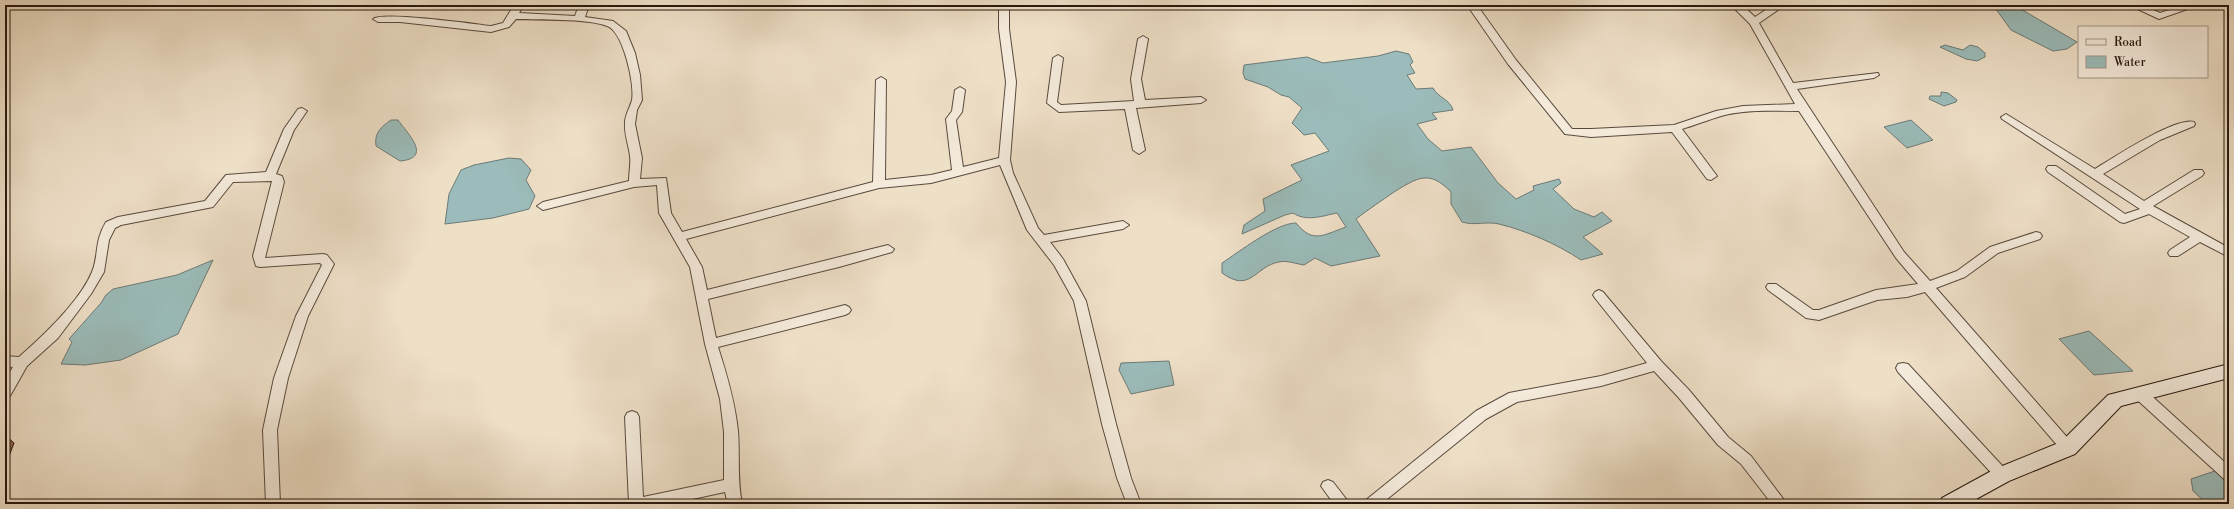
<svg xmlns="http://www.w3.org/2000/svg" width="2234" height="509" font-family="'Libre Bodoni',serif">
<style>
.water{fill:#9bbcba;stroke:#6d7a76}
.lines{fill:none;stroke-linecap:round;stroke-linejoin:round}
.minor-casing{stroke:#594a3d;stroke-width:2}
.secondary-casing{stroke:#27180f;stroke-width:2}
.minor{fill:#f4eadb;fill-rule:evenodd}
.secondary{fill:#f4eadb;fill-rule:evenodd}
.shaded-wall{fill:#905f54;stroke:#27180f}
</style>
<rect width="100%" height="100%" fill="#eedfc7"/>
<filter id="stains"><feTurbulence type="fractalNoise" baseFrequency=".005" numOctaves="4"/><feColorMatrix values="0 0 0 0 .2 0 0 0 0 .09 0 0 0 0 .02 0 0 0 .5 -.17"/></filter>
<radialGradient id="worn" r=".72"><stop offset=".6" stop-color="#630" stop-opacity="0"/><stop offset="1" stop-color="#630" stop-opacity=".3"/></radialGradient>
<g class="water">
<path d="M1993,5h21l63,37 -10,7 -14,2 -42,-21z"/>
<path d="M1945,45l18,5 7,-5 8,2 7,6v4l-8,4 -11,-2 -26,-12z"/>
<path d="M1396,51l13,3 4,8 -3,3 5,8 -8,2 9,14 17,-1c5,10 17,11 20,22l-21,3 5,6 -20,5 11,15 14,12 29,-4 27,36 18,16 18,-9 -1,-4 26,-7 2,4 -8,6 21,20 20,8 8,-5 10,9 -29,16 20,17 -22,6c-24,-16 -54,-29 -82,-36 -13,-3 -24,2 -37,-2l-11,-18v-12c-22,-23 -34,-14 -57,0 -13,9 -25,17 -38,27l24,37 -49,10 -16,-8 -11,7c-7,-1 -18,-5 -25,-3 -24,4 -28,32 -57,11v-10c17,-11 54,-40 74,-40 17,21 27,12 50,4l-9,-14c-15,3 -30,9 -44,0l-8,2 -43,19 2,-9 21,-14 -2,-12 39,-19 -11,-15 38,-14 -14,-18 -11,2 -12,-12 10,-15 -13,-11 -8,-2 -13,-8 -23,-8 -2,-6 1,-8 63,-8 16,6 55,-7z"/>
<path d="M1941,92l7,1 9,7 -1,2 -12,4 -15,-7 1,-3h11z"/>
<path d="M391,120h7c10,14 35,38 2,41l-24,-15c-2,-13 5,-19 15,-26z"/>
<path d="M1911,120l22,20 -26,8 -23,-21z"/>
<path d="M509,158l12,1 10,11 -5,10 9,16 -6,13 -36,9 -48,6 4,-30 12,-24 13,-5z"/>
<path d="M213,260l-35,74 -57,26 -36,5 -24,-1 11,-22 -3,-3 32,-36 5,-8 7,-6 64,-14z"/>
<path d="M2089,331l44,40 -39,4 -35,-36z"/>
<path d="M1169,361l5,24 -43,9 -12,-24 2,-7z"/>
<path d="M2215,471l14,13v20h-22l-14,-13 -2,-12z"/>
</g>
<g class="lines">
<defs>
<g id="minor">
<path d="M514,5h10l-5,8 56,3 4,-11h10l-4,12 28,4 13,10 9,22 5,22 2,25 -5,10 -2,14 7,34 -2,21 26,-1 5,35 11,19 191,-50 3,-102 5,-3 5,3 -1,100 46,-5 21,-5 -6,-51 6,-8 3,-21 5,-3 5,3 -3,22 -6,8 7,47 36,-9 7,-76 -7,-53v-24h10v24l7,53 -6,78 3,13 25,55 6,7 79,-14 6,4 -6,4 -73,13 13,17 23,42 30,123 15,54 10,26h-14l-10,-26 -15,-54 -28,-123 -20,-36 -27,-35 -27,-65 -69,18 -52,5 -193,51 16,28 5,23 181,-45 6,4 -2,3 -53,15 -131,32 8,39 129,-33 4,2 2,3 -2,3 -4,2 -127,32c9,28 17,55 20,84 2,25 -1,48 4,73h-14l-3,-12 -56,12h-40l-4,-87 2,-4 5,-2 5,2 2,4 4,80 81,-17v-48l-4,-33 -15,-55 -15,-77 -31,-54 -2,-28 -23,2 -91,23 -6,-4 6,-4 86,-21c0,-8 2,-17 1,-25 -1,-10 -6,-22 -5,-33 0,-9 5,-15 7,-23 3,-16 -9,-69 -25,-74 -21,-8 -68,-6 -91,-7l-7,8 -18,5 -91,-10h-22l-5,-3c8,-8 101,5 118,7l12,-3z"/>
<path d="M1467,5h10l39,55 56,69h19l83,-4 42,-14 27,-5 52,-2 -45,-80 -19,-19h11l13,12 18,-12h12l-26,18 34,60 85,-10 1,2 -5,3 -77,11 107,163 26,29 27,-10 33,-24 46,-15 4,1 2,3 -2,3 -42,14 -33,24 -29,11 137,156 2,4 -2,4 -5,2 -5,-2 -138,-160 -18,5 -30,3 -58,20 -13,-2 -38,-28 -2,-3 2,-3h8l37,26h6l57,-20 42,-6 -22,-26 -97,-147c-26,0 -53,-2 -78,5 -13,4 -26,9 -39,13l35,47 -6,4 -4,-1 -35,-47 -81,5 -26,-3 -57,-70z"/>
<path d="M2129,5h13l18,8 24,-8h15l-40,14z"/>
<path d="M1143,36l5,3 -7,40 4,21 56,-3 5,3 -5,3 -65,5 9,42 -6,4 -6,-4 -8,-41 -66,3 -12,-9 6,-45 5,-3 5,3 -6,44 4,3 73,-4 -3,-22 7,-40z"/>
<path d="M302,108l5,3 -13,19 -18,44 6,2 2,6 -19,76 58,-4 4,1 7,9 -26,52 -20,62 -11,52 3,74h-14l-3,-74 11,-52 22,-62 26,-51 -2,-2 -60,4 -4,-1 -3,-10 19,-75 -39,1 -20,25 -92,18 -6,3 -6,12 -5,32 -13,22 -33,44 -31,28 -17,30 -5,1v-17l8,-13 -8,-1v-10l14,1c23,-20 61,-56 73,-85 7,-17 2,-30 14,-50l12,-5 87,-16 21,-26 40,-3 18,-43 14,-20z"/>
<path d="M2006,114l89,55c18,-11 80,-52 99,-47l1,2 -1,2 -34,14 -57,34 41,27 50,-31h8l2,3 -2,3 -49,30 76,42v9l-29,-15 -22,14h-8l-2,-3 2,-3 20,-13 -41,-23 -25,9 -4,-1 -72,-50 -2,-3 2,-3h8l69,48 15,-5 -138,-90 -1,-2z"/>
<path d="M1599,290l4,2 58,69 28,29 39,47 23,19 36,48h-15l-31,-40 -23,-19 -39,-47 -25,-27 -53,15 -84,16 -31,17 -105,85h-17l2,-4 110,-89 33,-18 92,-17 46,-13 -52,-65 -2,-3 2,-3z"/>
<path d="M1903,363l5,1 99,107 2,4 -2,4 -5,2 -5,-2 -99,-107 -2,-4 2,-4z"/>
<path d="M2139,388l5,1 85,77v15l-5,-2 -90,-82 -2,-4 2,-4z"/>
<path d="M1328,480l5,2 17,22h-16l-13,-18 2,-4z"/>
</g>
<path id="secondary" d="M2229,364v14l-108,28 -46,48 -66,27 -42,23h-28l3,-6 53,-29 66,-27 47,-47z"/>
</defs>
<use href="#minor" class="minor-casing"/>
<use href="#secondary" class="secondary-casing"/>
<use href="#minor" class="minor"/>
<use href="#secondary" class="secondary"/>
</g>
<path class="shaded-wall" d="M5,435l9,8 -9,24z"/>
<rect width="2234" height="509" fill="none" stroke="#eedfc7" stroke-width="20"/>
<rect x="6" y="6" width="2222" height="497" fill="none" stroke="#27180f" stroke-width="2"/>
<rect x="10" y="10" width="2214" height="489" fill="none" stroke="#27180f"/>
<rect x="2078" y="26" width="130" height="52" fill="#f4eadb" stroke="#a29689"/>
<rect x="2086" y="39" width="20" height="6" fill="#f4eadb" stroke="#a29689"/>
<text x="2114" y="46" font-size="12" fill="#27180f">Road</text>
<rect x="2086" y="56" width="20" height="12" fill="#9bbcba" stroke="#a29689"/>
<text x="2114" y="66" font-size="12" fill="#27180f">Water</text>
<rect width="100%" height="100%" filter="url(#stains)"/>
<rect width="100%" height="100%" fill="url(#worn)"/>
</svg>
